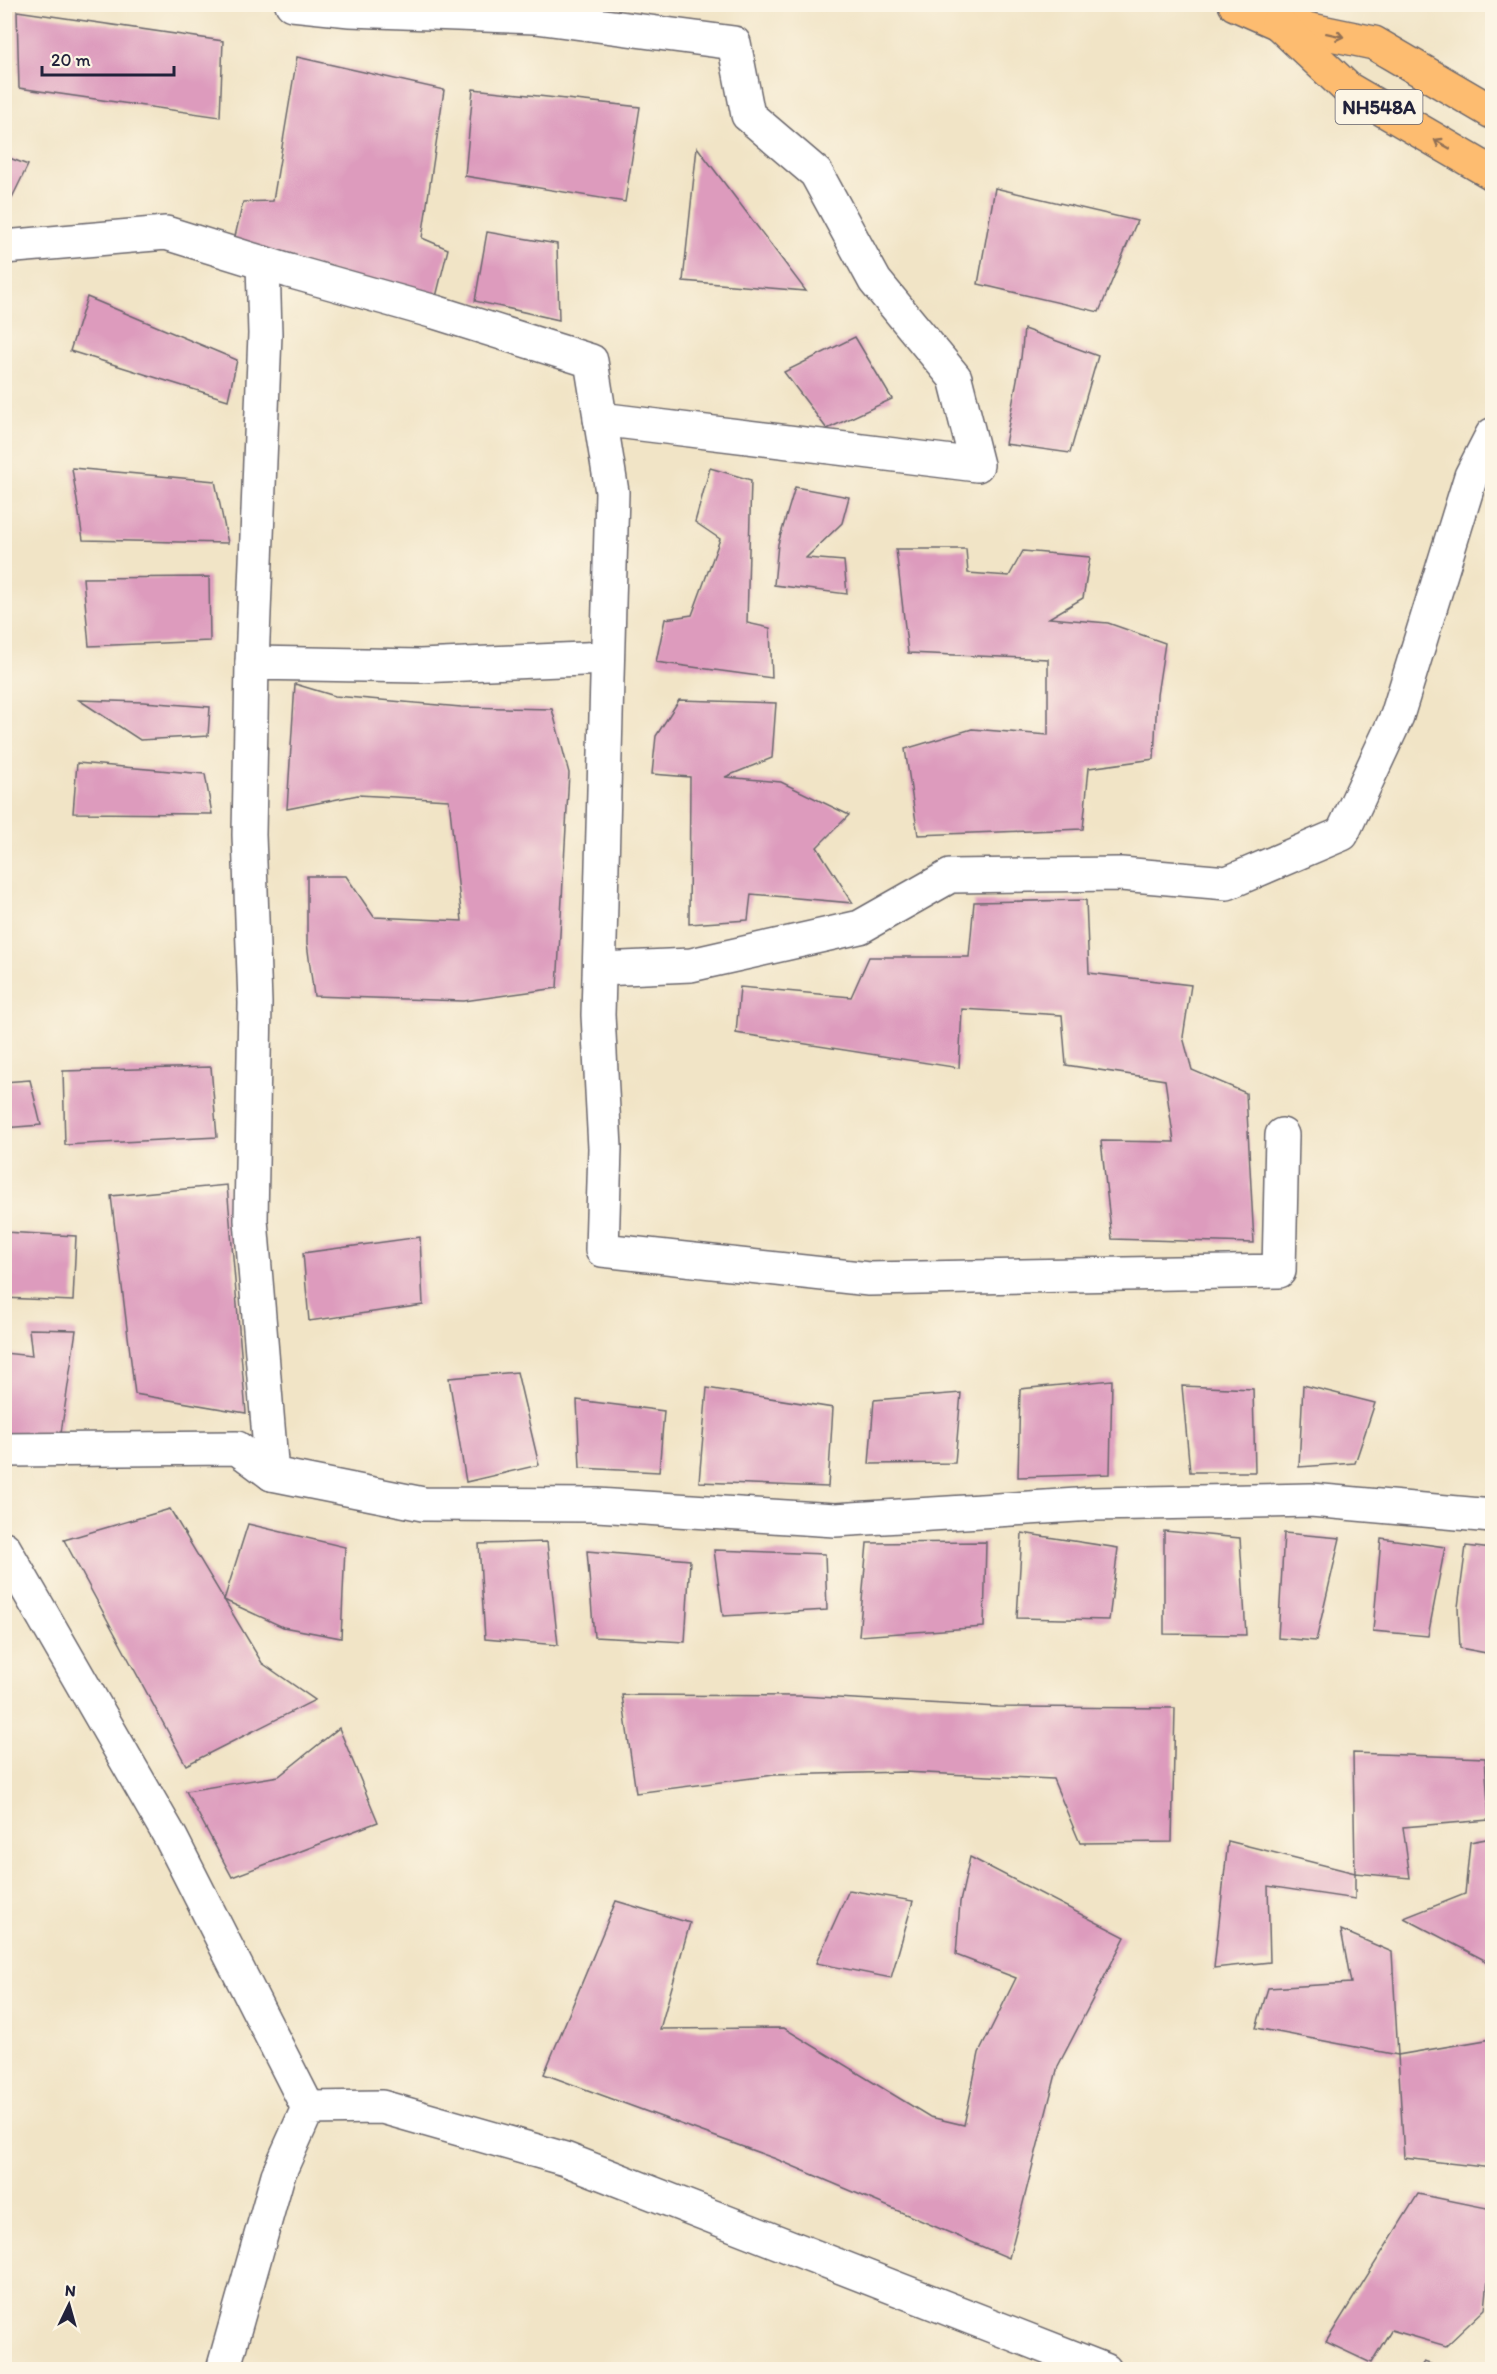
<svg xmlns="http://www.w3.org/2000/svg" width="1497" height="2374" font-family="Itim,sans-serif">
<style>
.building{fill:#dd9bbd}
.lines{fill:none;stroke-linecap:round;stroke-linejoin:round}
.minor-casing{stroke:#6a666c;stroke-width:36}
.highway-casing{stroke:#6a666c;stroke-width:36}
.minor{stroke:#fff;stroke-width:33}
.highway{stroke:#fdbc6f;stroke-width:33}
.oneway{stroke:#906f55}
.labels{text-anchor:middle;stroke-width:6;stroke-linejoin:round;paint-order:stroke}
.shield{fill:#fcf5e5;stroke:#63616e;stroke-width:1.5}
.shield-label{font-size:20px;font-weight:bold;fill:#22223b}
</style>
<rect width="100%" height="100%" fill="#fcf5e5"/>
<filter id="ink" filterUnits="userSpaceOnUse"><feTurbulence type="fractalNoise" baseFrequency=".0167" numOctaves="2"/><feDisplacementMap in="SourceGraphic" scale="12" xChannelSelector="R" yChannelSelector="G"/><feConvolveMatrix kernelMatrix="1 2 1 2 8 2 1 2 1" color-interpolation-filters="sRGB"/></filter>
<filter id="wash" filterUnits="userSpaceOnUse"><feTurbulence type="fractalNoise" baseFrequency=".008" numOctaves="4" result="noise"/><feDisplacementMap in="SourceGraphic" scale="24" xChannelSelector="R" yChannelSelector="G"/><feGaussianBlur stdDeviation="1.35" result="paint"/><feColorMatrix in="noise" values="0 0 0 0 0 0 0 0 0 0 0 0 0 0 0 0 0 1.4 0 .05"/><feComposite in="paint" operator="in"/></filter>
<g filter="url(#wash)">
<rect width="100%" height="100%" fill="#f1e4c6"/>
<g id="blocks">
<g class="building">
<path d="M17,11l206,30 -3,76 -201,-29z"/>
<path d="M297,57l147,33 -22,148 26,11 -13,52 -202,-56 10,-43 30,-1z"/>
<path d="M473,89l167,18 -15,95 -160,-26z"/>
<path d="M697,147l109,144 -123,-10z"/>
<path d="M4,156l24,9 -24,49z"/>
<path d="M995,188l142,33 -38,91 -121,-28z"/>
<path d="M487,232l70,12 2,76 -84,-19z"/>
<path d="M87,297l150,63 -9,40 -158,-49z"/>
<path d="M1024,329l74,27 -28,97 -65,-9 16,-86z"/>
<path d="M855,337l37,62 -65,30 -43,-57z"/>
<path d="M72,468l143,13 13,62 -145,-3z"/>
<path d="M710,468l41,12 -4,143 23,5 2,50 -116,-16 9,-43 27,-4 28,-76 -25,-17z"/>
<path d="M795,487l54,10 -7,26 -36,35 38,3 3,33 -73,-9 4,-41z"/>
<path d="M896,549h70l2,24 41,3 14,-25 67,6 -7,41 -34,20 59,5 57,20 -8,52 -3,64 -65,9 -6,61 -165,6 -13,-86 67,-20 76,6v-76l-140,-6z"/>
<path d="M209,577l1,64 -121,5 -6,-68z"/>
<path d="M295,684l40,12 126,11 91,2 17,64 -12,215 -93,13 -150,-5 -7,-53v-67h39l28,41 88,4 -13,-121 -91,-5 -71,14z"/>
<path d="M79,700l64,2 67,5 -2,29 -68,4z"/>
<path d="M679,700l97,3 -4,55 -47,19 56,5 68,33 -32,32 36,56 -102,-9 -3,26 -59,4 1,-147 -38,-3 4,-38z"/>
<path d="M77,763l128,11 7,40 -139,-1z"/>
<path d="M1086,900l3,73 102,12 -8,52 9,33 54,23 8,150 -142,-4 -11,-98 73,1 -9,-62 -99,-15 -4,-50 -100,-6 -3,59 -223,-35 4,-46 111,10 18,-40h100l5,-55z"/>
<path d="M211,1067l6,70 -152,8 -2,-74z"/>
<path d="M30,1080l11,45 -37,3v-46z"/>
<path d="M227,1185l19,228 -111,-19 -24,-198z"/>
<path d="M4,1232l72,4 -3,65 -69,-3z"/>
<path d="M420,1237l3,68 -114,16 -6,-68z"/>
<path d="M29,1329l47,1 -16,110 -56,2v-89l28,3z"/>
<path d="M517,1372l22,93 -73,17 -17,-104z"/>
<path d="M1112,1380l-2,94 -92,3 2,-88z"/>
<path d="M1303,1385l72,18 -20,60 -56,4z"/>
<path d="M1182,1386l71,3 2,83h-65z"/>
<path d="M707,1388l126,20 -5,79 -129,-5z"/>
<path d="M961,1393l-6,70 -86,1 5,-64z"/>
<path d="M577,1400l87,11 -5,61 -79,-4z"/>
<path d="M170,1509l92,154 53,37 -129,65 -122,-225z"/>
<path d="M248,1524l97,23 -4,91 -58,-11 -59,-27z"/>
<path d="M1164,1531l76,7 6,97 -82,-1z"/>
<path d="M1022,1533l96,15 -9,72 -92,-2z"/>
<path d="M1284,1533l56,5 -24,103 -38,-3z"/>
<path d="M1381,1538l64,9 -17,89 -55,-5z"/>
<path d="M547,1542l11,103 -73,-6 -6,-95z"/>
<path d="M986,1542l-2,85 -125,9 8,-93z"/>
<path d="M1466,1546l26,3v105l-32,-6 -2,-41z"/>
<path d="M714,1550l111,4 2,56 -104,6z"/>
<path d="M587,1551l103,9 -5,82 -91,-5z"/>
<path d="M622,1695l179,1 197,11 177,1 -3,134 -92,1 -27,-64 -149,-7 -130,3 -138,18z"/>
<path d="M339,1728l39,94 -146,55 -46,-86 93,-15z"/>
<path d="M1353,1753l132,5 4,62 -86,7 7,51 -55,-5v26l-87,-13 2,76 -56,6 14,-127 127,32z"/>
<path d="M1492,1838v126l-88,-46 61,-24 5,-52z"/>
<path d="M970,1857l155,80 -67,129 -49,192 -233,-99 -232,-85 72,-173 74,22 -30,106 124,-1 146,89 34,8 15,-72 37,-75 -60,-23 4,-53z"/>
<path d="M849,1890l64,11 -22,77 -75,-15z"/>
<path d="M1341,1930l51,22 6,103 -142,-27 12,-40 83,-5z"/>
<path d="M1492,2039v129l-88,-10 -6,-103z"/>
<path d="M1418,2194l74,15v32l-7,68 -39,37 -55,-16 -20,33 -45,-21z"/>
<path d="M1424,2362l21,7v1h-27z"/>
</g>
</g>
</g>
<g filter="url(#ink)">
<use href="#blocks" fill-opacity="0" stroke="#6a666c" stroke-width="1.5"/>
<g class="lines">
<defs>
<g id="minor">
<path d="M292,4l58,6 186,7 198,26 14,72 68,58 59,108 80,97 22,87 -377,-46"/>
<path d="M4,247l162,-14 123,38 146,41 156,49 21,131 -14,523 7,133 -3,102 267,29 410,-8 3,-136"/>
<path d="M607,658l-187,8 -168,-3 -3,172 6,168 -4,217 21,254 151,30 174,1 238,15 258,-16 218,-4 181,16"/>
<path d="M252,663l13,-329 -2,-71"/>
<path d="M600,969l91,-4 169,-38 90,-51 171,-2 106,9 115,-49 55,-118 74,-240 21,-41"/>
<path d="M4,1450l233,-2 35,26"/>
<path d="M4,1548l167,290 137,270"/>
<path d="M223,2370l55,-195 30,-67 74,-1 183,52 540,211"/>
</g>
<g id="highway">
<path d="M1235,4l43,19 96,20 118,69"/>
<path d="M1278,23l70,66 144,84"/>
</g>
</defs>
<use href="#minor" class="minor-casing"/>
<use href="#highway" class="highway-casing"/>
<use href="#minor" class="minor"/>
<use href="#highway" class="highway"/>
</g>
<defs><path id="oneway-shaft" d="M-6 0H5M1.5-3L5.5 0L1.5 3" fill="none" stroke-width="1.6" stroke-linecap="round" stroke-linejoin="round" transform="scale(1.5)"/></defs>
<g class="oneway">
<use href="#oneway-shaft" transform="translate(1335 35) rotate(12)"/>
<use href="#oneway-shaft" transform="translate(1442 144) rotate(-150)"/>
</g>
</g>
<g class="labels">
<rect class="shield" x="1335.5" y="90" width="87" height="34" rx="4.5"/>
<g class="shield-label">
<text x="1379" y="114">NH548A</text>
</g>
</g>
<rect width="1497" height="2374" fill="none" stroke="#fcf5e5" stroke-width="24"/>
<g transform="translate(69 2305) rotate(5)" stroke="#fcf5e5" stroke-width="4.5" paint-order="stroke">
<path d="M0-4.5L10 22L0 15L-10 22Z" fill="#22223b"/>
<text y="-9" font-size="16" font-weight="bold" text-anchor="middle" fill="#22223b">N</text>
</g>
<path d="M42 66v9h132v-9" fill="none" stroke="#22223b" stroke-width="3"/>
<text x="51" y="66" font-size="18" fill="#22223b" stroke="#fcf5e5" stroke-width="4.5" paint-order="stroke">20 m</text>
</svg>
